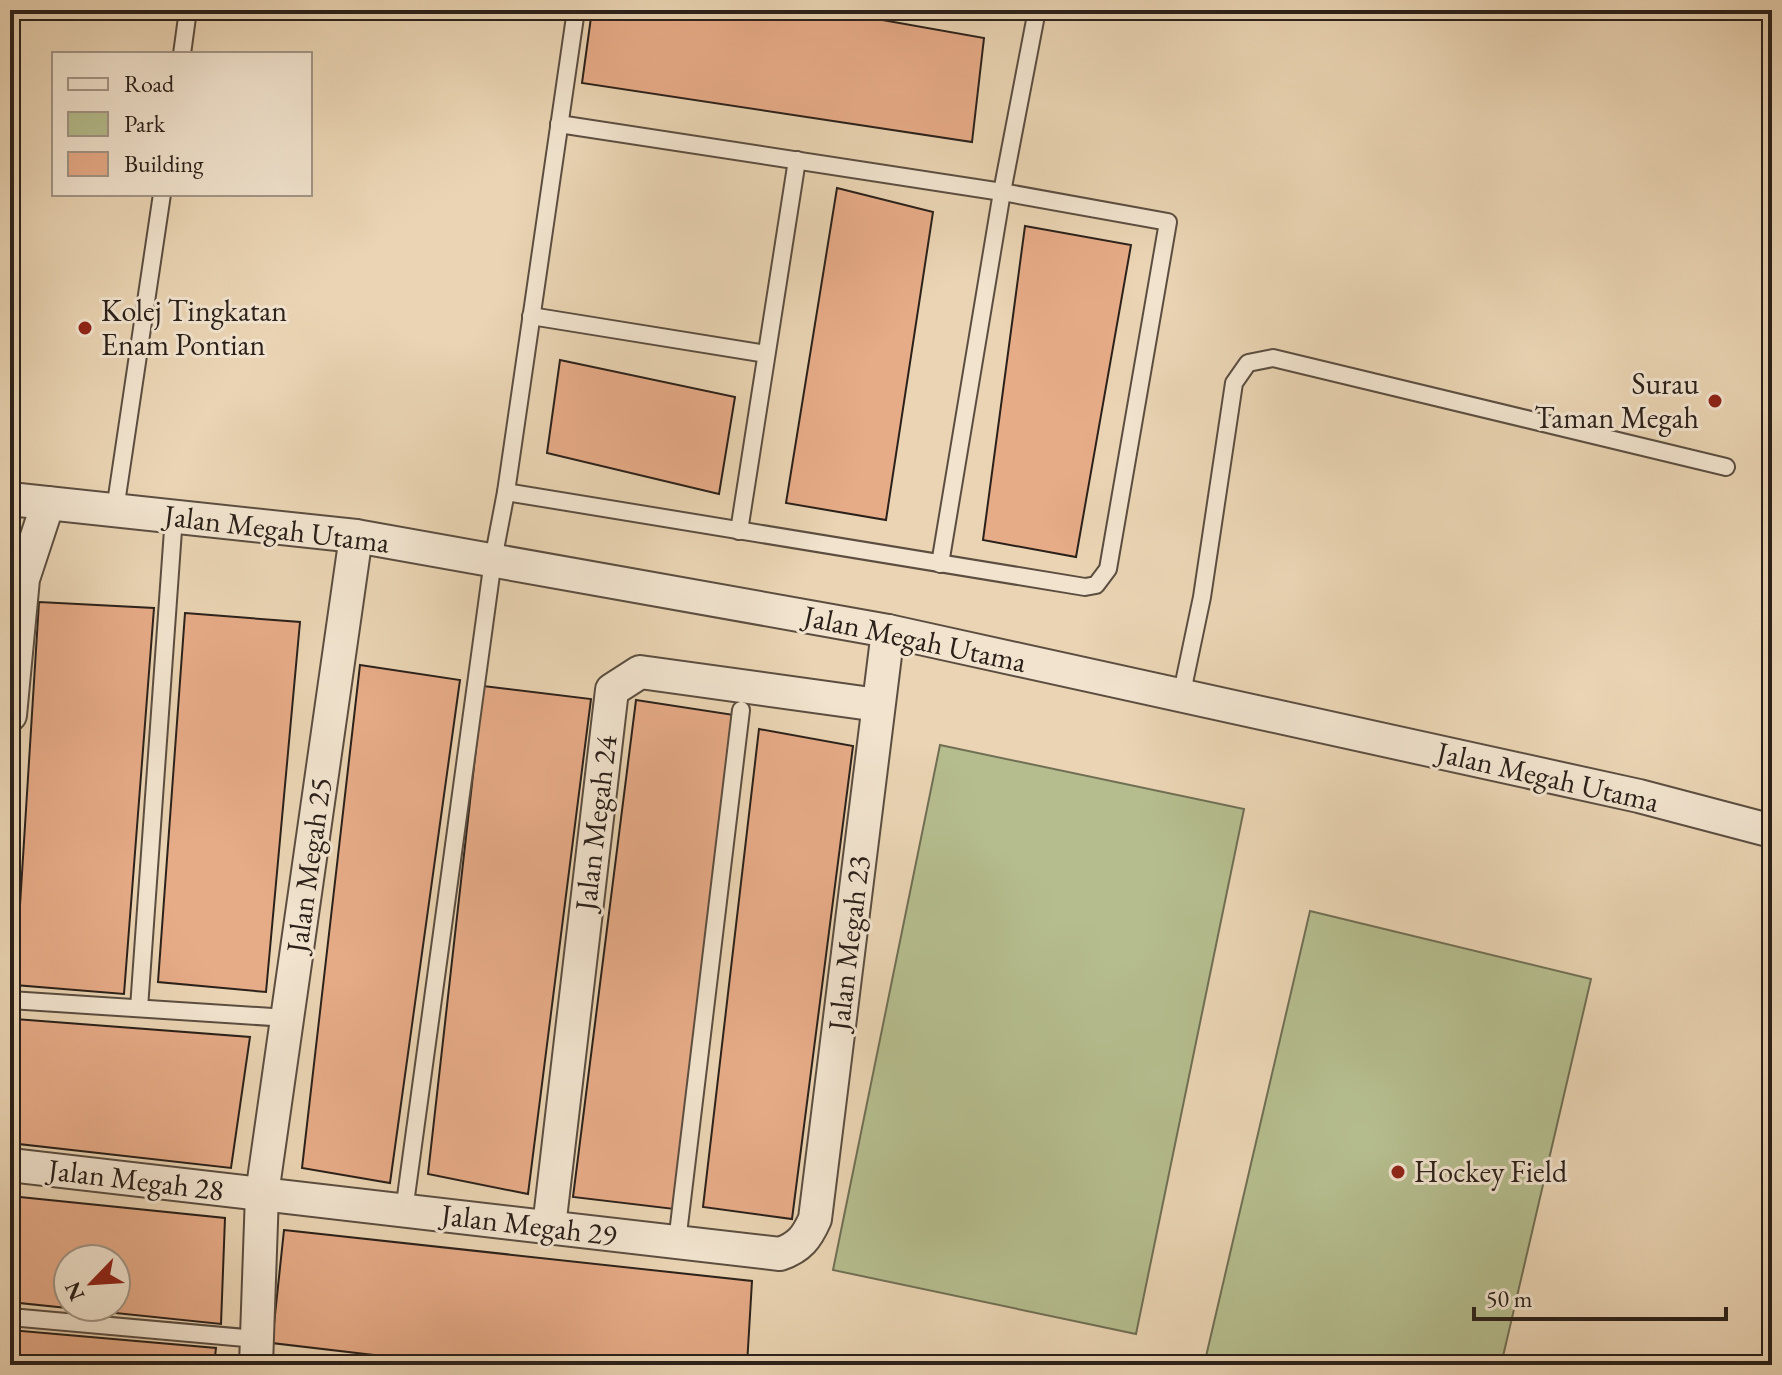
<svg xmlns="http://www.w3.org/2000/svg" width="1782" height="1375" font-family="'EB Garamond',serif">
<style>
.green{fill:#b5bd8e;stroke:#706f54;stroke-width:2}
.building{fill:#e6ab87;stroke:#2b211a;stroke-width:2;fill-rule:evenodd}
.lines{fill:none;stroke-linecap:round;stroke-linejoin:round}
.lane-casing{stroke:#5b4e40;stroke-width:20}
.street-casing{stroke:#5b4e40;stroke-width:36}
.lane{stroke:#f1e3ce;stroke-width:16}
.street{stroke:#f1e3ce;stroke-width:32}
.poi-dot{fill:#8f2418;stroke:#f1e3ce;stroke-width:3}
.labels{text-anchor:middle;stroke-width:6;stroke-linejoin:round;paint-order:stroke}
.poi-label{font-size:30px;fill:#2b211a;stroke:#f1e3ce;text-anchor:start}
.street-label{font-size:30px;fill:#2b211a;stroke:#f1e3ce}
</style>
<rect width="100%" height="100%" fill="#ead4b3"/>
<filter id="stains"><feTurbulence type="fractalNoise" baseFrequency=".0025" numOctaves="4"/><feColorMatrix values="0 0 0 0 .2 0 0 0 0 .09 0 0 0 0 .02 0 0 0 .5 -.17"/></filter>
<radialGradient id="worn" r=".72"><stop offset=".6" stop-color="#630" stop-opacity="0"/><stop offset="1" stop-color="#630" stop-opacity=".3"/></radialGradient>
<g class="green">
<path d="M940,745l304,64 -108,525 -303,-64z"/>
<path d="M1310,911l281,68 -90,386h-297z"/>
</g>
<g class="building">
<path d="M592,10h234l158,28 -12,104 -390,-59z"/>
<path d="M837,188l96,24 -47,308 -100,-17z"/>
<path d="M1025,226l106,19 -55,312 -93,-17z"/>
<path d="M560,360l175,37 -16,97 -172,-41z"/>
<path d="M39,602l115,6 -30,386 -109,-9z"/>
<path d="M185,613l115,9 -34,370 -108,-10z"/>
<path d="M360,665l100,15 -70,503 -88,-15z"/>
<path d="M483,686l108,13 -63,495 -100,-20z"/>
<path d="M636,700l98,15 -60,494 -101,-12z"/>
<path d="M759,729l94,17 -61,473 -89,-12z"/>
<path d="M15,1019l235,18 -19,131 -221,-25z"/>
<path d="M10,1196l215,22 -4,106 -211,-22zM68,1259h48v48h-48z"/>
<path d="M284,1230l468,51 -5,84h-288l-187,-22z"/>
<path d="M10,1330l206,18 -2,17h-204z"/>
</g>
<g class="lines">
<defs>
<g id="lane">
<path d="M182,54l6,-44"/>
<path d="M531,316l235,38"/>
<path d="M506,492l579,95 11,-2 12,-16 60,-347 -166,-30 -443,-68"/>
<path d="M115,510l47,-316"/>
<path d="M739,531l58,-371"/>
<path d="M940,564l62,-372 35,-182"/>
<path d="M1181,697l21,-100 32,-214 14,-20 25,-5 453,109"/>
<path d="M10,1000l277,18"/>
<path d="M139,1008l35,-492"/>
<path d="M404,1211l89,-651 13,-68 70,-482"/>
<path d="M677,1242l64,-532"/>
<path d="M10,1317l247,22"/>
</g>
<g id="street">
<path d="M10,499l346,37 532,95 751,165 133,35"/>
<path d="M10,715l13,-136 25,-76"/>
<path d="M10,1165l770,89c20,-7 27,-17 35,-35l73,-588"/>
<path d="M549,1227l63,-537 28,-18 238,33"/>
<path d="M256,1365l6,-171 94,-658"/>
</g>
</defs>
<use href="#lane" class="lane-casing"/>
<use href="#street" class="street-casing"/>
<use href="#lane" class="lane"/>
<use href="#street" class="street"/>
</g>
<g class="poi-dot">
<circle cx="85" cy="328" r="8"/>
<circle cx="1715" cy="401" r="8"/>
<circle cx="1398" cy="1172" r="8"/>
</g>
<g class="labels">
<g class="poi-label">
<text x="101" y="321">Kolej Tingkatan<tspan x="101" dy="34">Enam Pontian</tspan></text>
<text x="1699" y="394" text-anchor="end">Surau<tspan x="1699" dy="34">Taman Megah</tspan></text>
<text x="1414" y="1182">Hockey Field</text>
</g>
<g class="street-label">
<text transform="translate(277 529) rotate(7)" y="10">Jalan Megah Utama</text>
<text transform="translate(915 639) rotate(12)" y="10">Jalan Megah Utama</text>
<text transform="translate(1548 777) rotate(13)" y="10">Jalan Megah Utama</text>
<text transform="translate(596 823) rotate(-83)" y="10">Jalan Megah 24</text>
<text transform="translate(309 865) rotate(-82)" y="10">Jalan Megah 25</text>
<text transform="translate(849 943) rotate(-83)" y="10">Jalan Megah 23</text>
<text transform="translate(136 1180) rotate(7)" y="10">Jalan Megah 28</text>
<text transform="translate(529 1225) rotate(7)" y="10">Jalan Megah 29</text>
</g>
</g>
<rect width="1782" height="1375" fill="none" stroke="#ead4b3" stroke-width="40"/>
<rect x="12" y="12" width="1758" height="1351" fill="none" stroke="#2b211a" stroke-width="4"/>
<rect x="20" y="20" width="1742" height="1335" fill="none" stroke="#2b211a" stroke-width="2"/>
<rect x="52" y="52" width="260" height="144" fill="#f1e3ce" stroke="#a29586" stroke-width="2"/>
<rect x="68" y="78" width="40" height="12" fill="#f1e3ce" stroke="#a29586" stroke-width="2"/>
<text x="124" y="92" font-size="24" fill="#2b211a">Road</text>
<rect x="68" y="112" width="40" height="24" fill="#b5bd8e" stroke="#a29586" stroke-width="2"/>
<text x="124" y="132" font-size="24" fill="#2b211a">Park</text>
<rect x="68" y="152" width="40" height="24" fill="#e6ab87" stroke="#a29586" stroke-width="2"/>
<text x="124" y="172" font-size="24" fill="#2b211a">Building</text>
<g transform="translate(92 1283) rotate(245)"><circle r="38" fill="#f1e3ce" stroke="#a29586" stroke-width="2"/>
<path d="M0-6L14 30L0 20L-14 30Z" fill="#8f2418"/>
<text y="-12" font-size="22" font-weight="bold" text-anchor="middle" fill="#2b211a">N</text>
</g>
<path d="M1474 1307v12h252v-12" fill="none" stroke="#2b211a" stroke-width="4"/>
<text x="1486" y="1307" font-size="24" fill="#2b211a" stroke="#f1e3ce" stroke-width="6" paint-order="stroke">50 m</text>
<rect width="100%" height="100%" filter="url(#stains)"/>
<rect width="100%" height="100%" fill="url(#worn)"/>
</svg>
